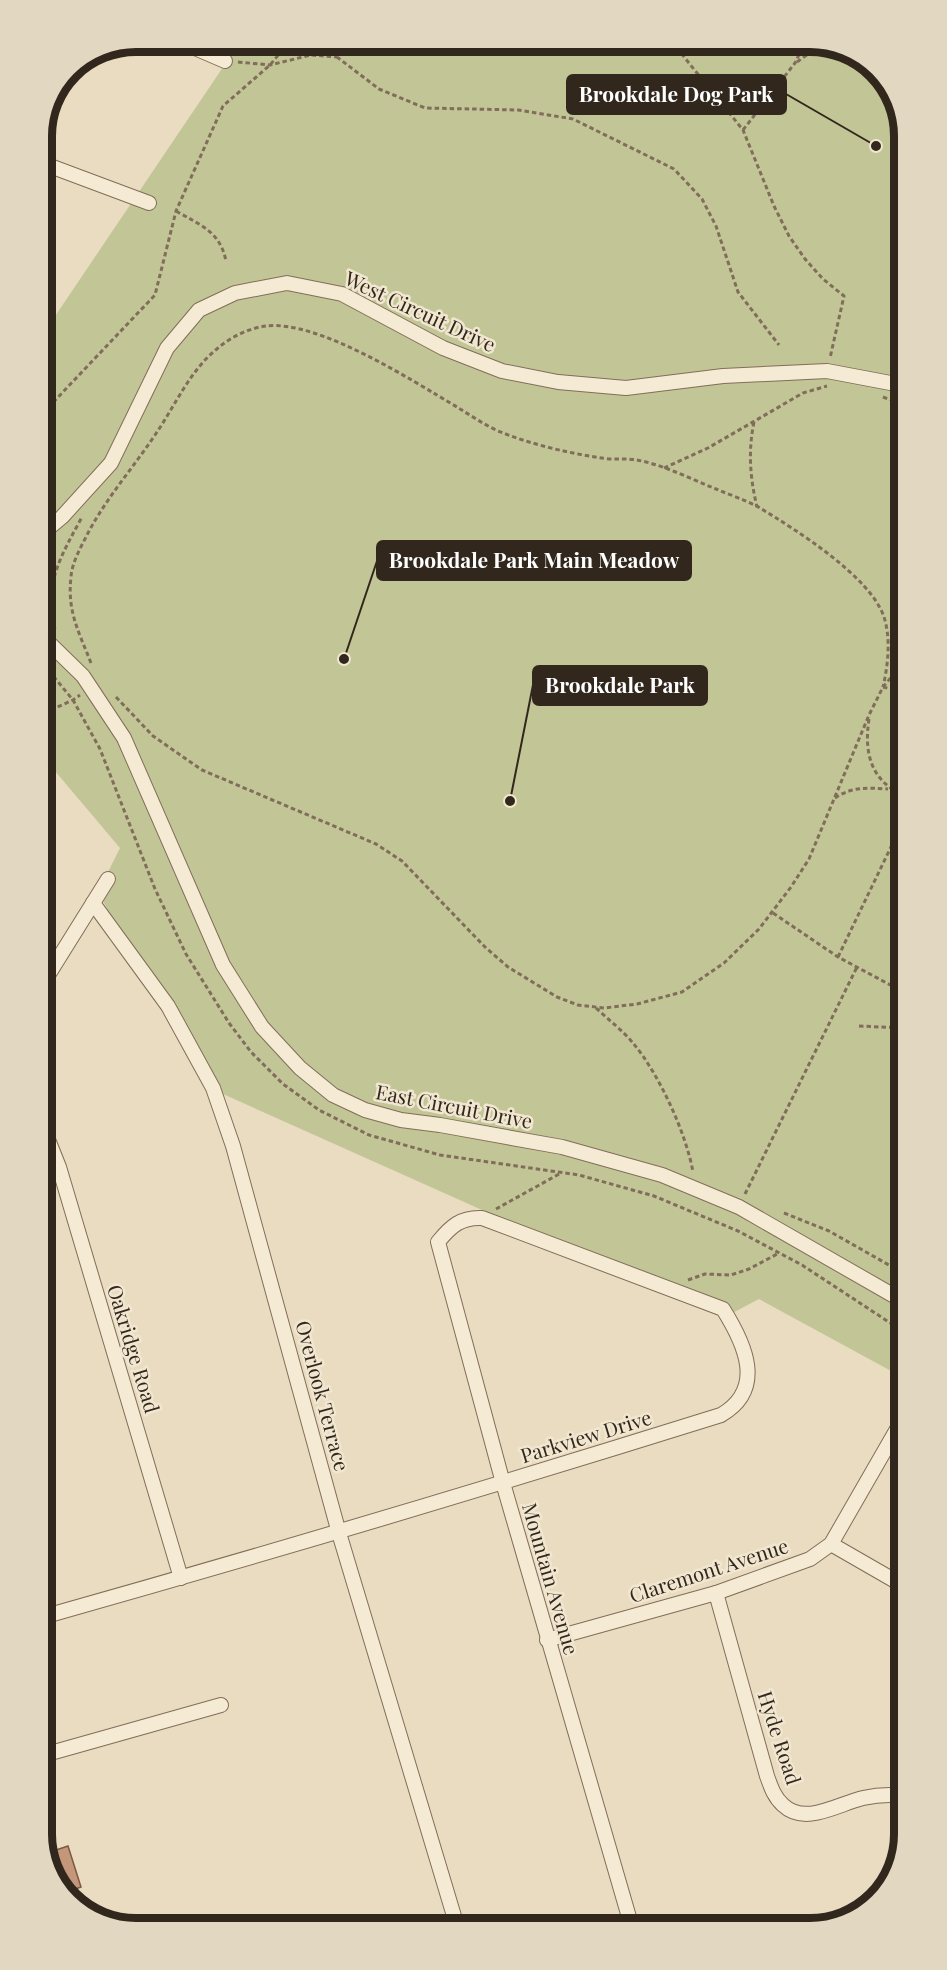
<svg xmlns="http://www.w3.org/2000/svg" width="947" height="1970" font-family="'Playfair Display',serif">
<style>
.green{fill:#c2c696}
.building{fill:#c4967a;stroke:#7e5842;stroke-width:1.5}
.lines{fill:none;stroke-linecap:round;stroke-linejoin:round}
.minor-casing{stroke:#816e5a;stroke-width:16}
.path{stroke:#816e5a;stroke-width:3;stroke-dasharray:4.5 3;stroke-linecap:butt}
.minor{stroke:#f5ead3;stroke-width:14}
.labels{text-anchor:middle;stroke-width:5;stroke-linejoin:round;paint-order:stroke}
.street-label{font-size:20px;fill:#32271d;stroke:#f1e7d0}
.rim{fill:none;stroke:#32271d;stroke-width:8}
.leader{fill:none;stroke:#32271d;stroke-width:2}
.callout-dot{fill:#32271d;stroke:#f1e7d0;stroke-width:2}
.callout{fill:#32271d;stroke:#32271d;stroke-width:2}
.callout-label{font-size:21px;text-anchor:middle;font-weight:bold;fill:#fff}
</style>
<rect width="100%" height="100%" fill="#e9dcc1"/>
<path class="green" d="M240,42h577l51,19 32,45 4,1272 -145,-79 -36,19 -518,-232 -107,-194 22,-44 -76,-90 -1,-424z"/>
<path class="building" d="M68,1846l13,41 -14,5 -20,-28v-11z"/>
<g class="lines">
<defs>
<g id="minor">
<path d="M181,42l44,19"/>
<path d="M42,163l107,40"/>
<path d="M43,533l19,-16 49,-54 56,-115 32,-38 36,-17 52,-10 55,11 101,54 59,23 56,11 68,6 97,-12 104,-5 74,14"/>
<path d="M44,638l39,38 41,62 99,227 39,62 38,41 33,27 32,15 36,10 39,5 122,22 100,28 77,32 164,94"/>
<path d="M93,903l75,103 45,82 20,58 106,387 118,393"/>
<path d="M45,980l63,-101"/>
<path d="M45,1132l14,35 122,411"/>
<path d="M831,1544l73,42"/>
<path d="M716,1593l51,183c4,11 7,21 16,29 22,21 55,-1 80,-7 13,-3 28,-4 42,-2"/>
<path d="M46,1616c227,-64 451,-131 675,-201 45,-26 24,-71 2,-106l-241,-91c-21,-1 -31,8 -44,24l65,241 128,441"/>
<path d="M547,1640l169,-47 94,-34 21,-15 73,-127"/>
<path d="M47,1754l174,-49"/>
</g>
</defs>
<use href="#minor" class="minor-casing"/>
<g class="path">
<path d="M334,42l3,15 42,32 46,19 93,2 55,9 101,50 28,30 14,27 22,66 41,53"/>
<path d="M672,42l71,88 31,76 15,30 16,23 18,20 21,17 -14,62"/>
<path d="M238,62l32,3 41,-10 26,2"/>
<path d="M797,62l25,-18"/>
<path d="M743,130l52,-67 10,-21"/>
<path d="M176,211c24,14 44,20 50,50"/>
<path d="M883,397l18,7"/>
<path d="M43,413l112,-118 21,-84 47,-105 47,-41 19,-23"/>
<path d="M754,422c-6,29 -4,56 3,85"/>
<path d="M664,468l44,-20 95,-55 24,-7"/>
<path d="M55,629c-13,-43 7,-75 27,-112"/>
<path d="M91,663c-12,-31 -24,-51 -20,-86 1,-15 10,-30 17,-44 19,-36 45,-65 67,-98 20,-29 35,-65 63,-87 13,-11 31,-20 48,-22 53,-6 145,54 191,81 13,8 26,17 41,24 32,13 69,22 104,27 11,2 24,0 35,2 27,5 54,19 79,29 14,6 30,11 44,19 36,22 110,68 124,109 7,22 4,48 -1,70"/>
<path d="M44,665l29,35 27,49 55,140 31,65 43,69 22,29 32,32 36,26 50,25 71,20 139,20 75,21 84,35 64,34 102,67"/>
<path d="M883,687l19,5"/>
<path d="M116,697l37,39 49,34 174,74 26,17 83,86 23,20 49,30 21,8 26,3 33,-4 45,-12 42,-29 35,-34 32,-42 18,-28 60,-144 14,-28 19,-23"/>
<path d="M44,713l29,-13 7,-5"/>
<path d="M869,719c-5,33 1,60 33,76"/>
<path d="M835,798c18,-12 32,-10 53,-9"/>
<path d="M773,913l65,44 58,31 7,8"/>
<path d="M838,957l64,-133"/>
<path d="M596,1008c13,12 27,23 37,35 26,31 53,90 60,129"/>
<path d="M859,1026l44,2"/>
<path d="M745,1194l112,-227"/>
<path d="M496,1209l65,-36"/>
<path d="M784,1213l45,18 74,42"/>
<path d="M688,1280l17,-6 26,1 18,-6 30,-16"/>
</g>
<use href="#minor" class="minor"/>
</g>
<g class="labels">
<g class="street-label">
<text transform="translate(420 312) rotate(25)" y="7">West Circuit Drive</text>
<text transform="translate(454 1107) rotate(11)" y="7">East Circuit Drive</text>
<text transform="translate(133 1349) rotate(73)" y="7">Oakridge Road</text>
<text transform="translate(322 1396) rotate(75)" y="7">Overlook Terrace</text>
<text transform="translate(586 1437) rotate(-17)" y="7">Parkview Drive</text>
<text transform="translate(709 1571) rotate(-18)" y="7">Claremont Avenue</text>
<text transform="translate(550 1579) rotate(74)" y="7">Mountain Avenue</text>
<text transform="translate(779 1738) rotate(72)" y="7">Hyde Road</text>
</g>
</g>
<path d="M0 0H947V1970H0ZM136 52H810A84 84 0 0 1 894 136V1834A84 84 0 0 1 810 1918H136A84 84 0 0 1 52 1834V136A84 84 0 0 1 136 52Z" fill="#e2d8c2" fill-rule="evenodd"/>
<path class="rim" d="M136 52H810A84 84 0 0 1 894 136V1834A84 84 0 0 1 810 1918H136A84 84 0 0 1 52 1834V136A84 84 0 0 1 136 52Z"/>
<path class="leader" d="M876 146L786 94M344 659L377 561M510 801L533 685"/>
<g class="callout-dot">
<circle cx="876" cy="146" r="6"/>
<circle cx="344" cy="659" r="6"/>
<circle cx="510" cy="801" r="6"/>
</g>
<g class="callout">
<rect x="567" y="75" width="219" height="39" rx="6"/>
<rect x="377" y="541" width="314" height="39" rx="6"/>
<rect x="533" y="666" width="174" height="39" rx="6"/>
</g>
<g class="callout-label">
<text x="676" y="102">Brookdale Dog Park</text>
<text x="534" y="568">Brookdale Park Main Meadow</text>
<text x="620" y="693">Brookdale Park</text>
</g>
</svg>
